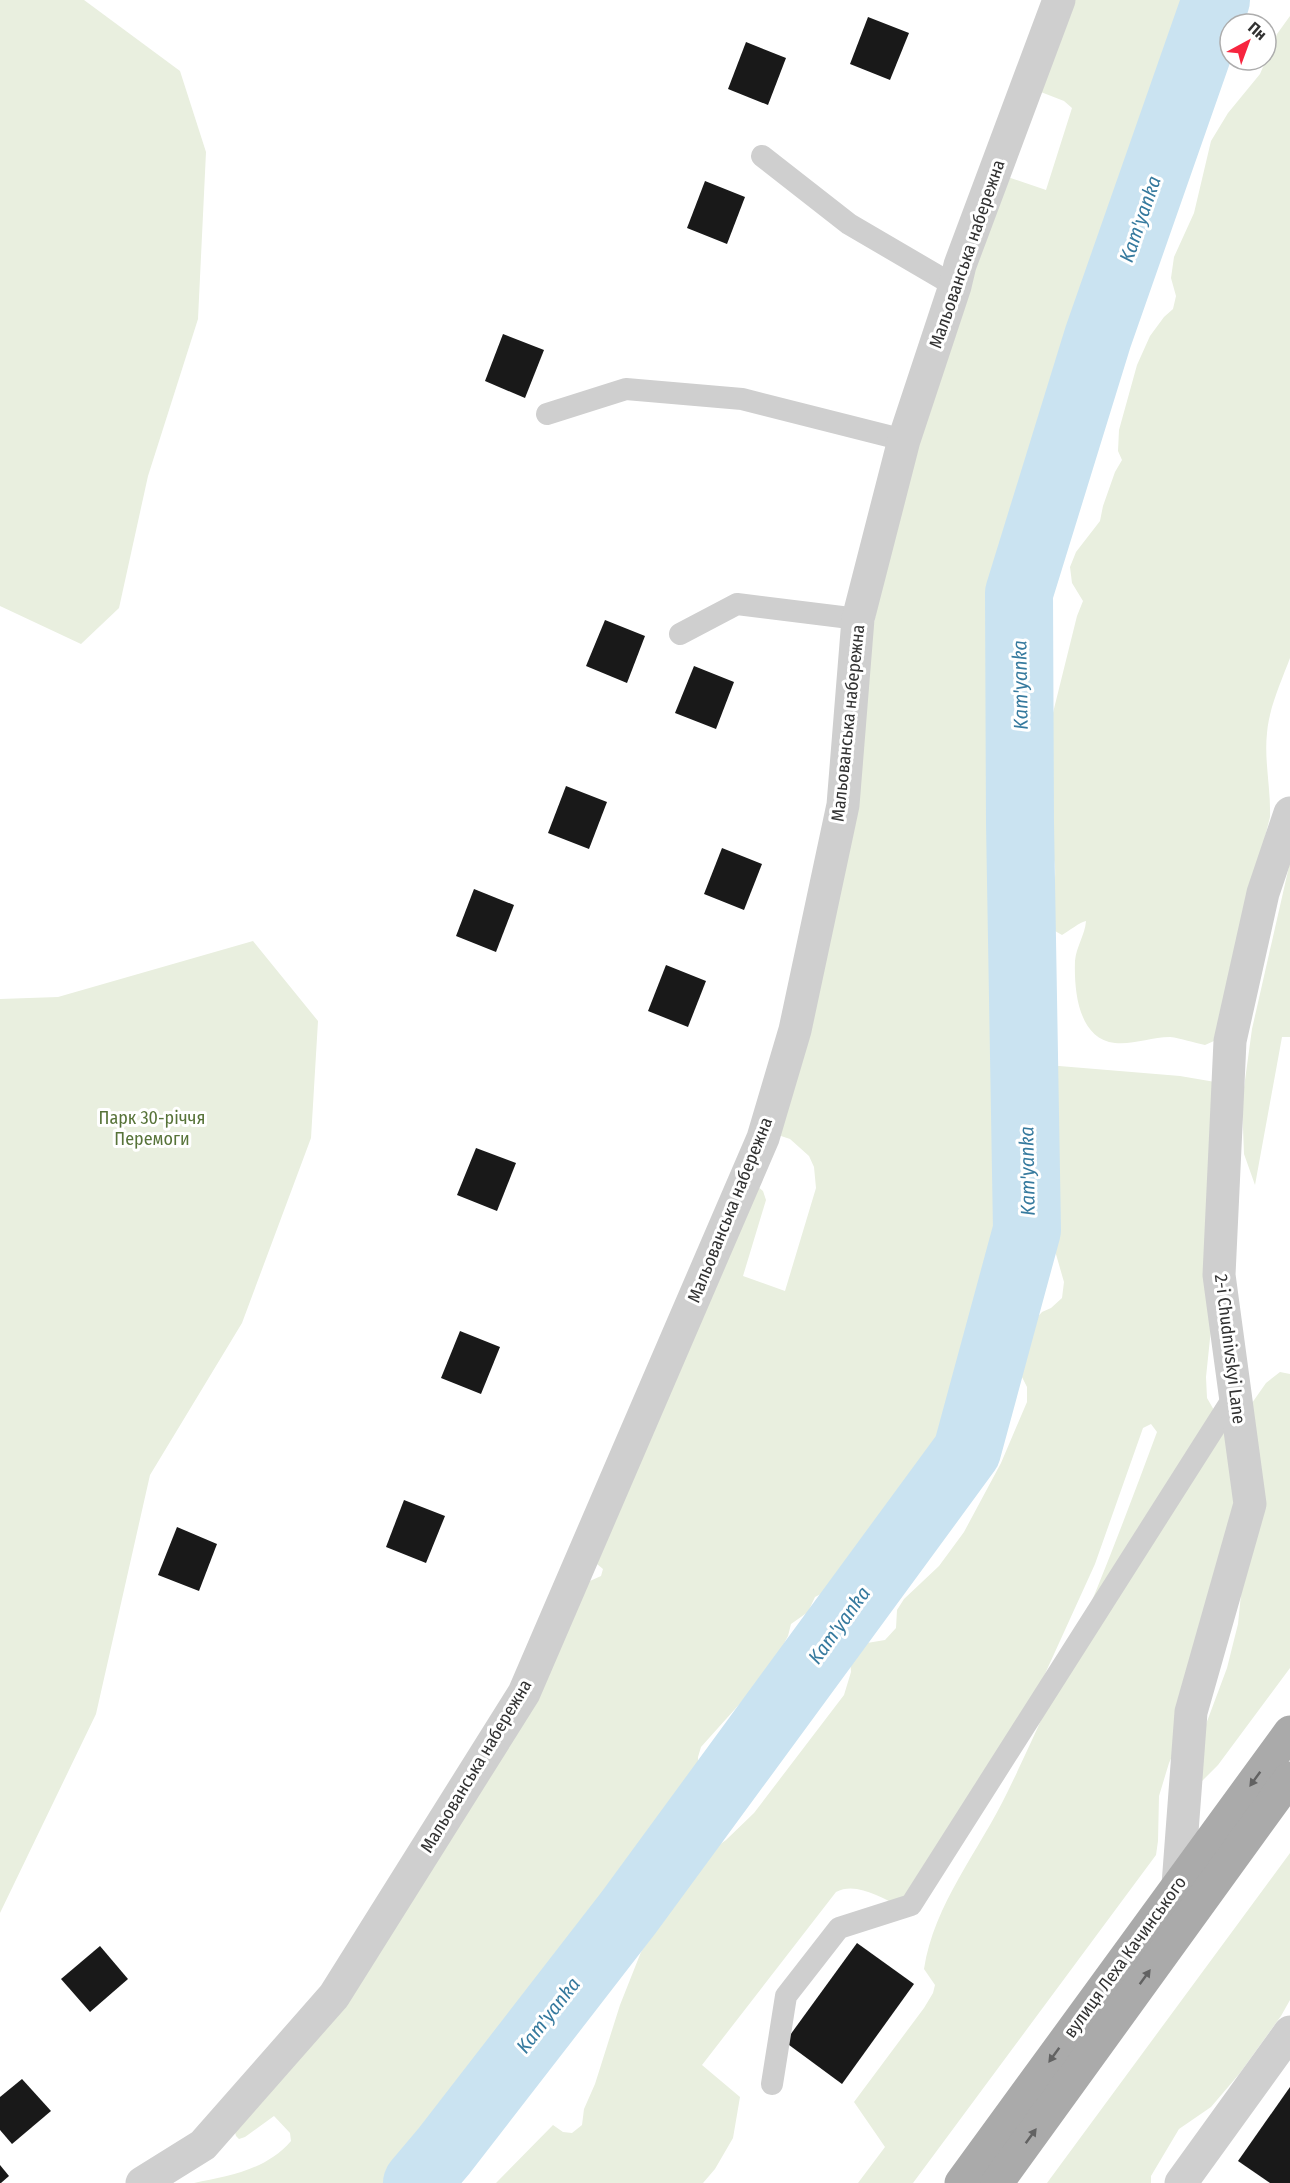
<svg xmlns="http://www.w3.org/2000/svg" width="1290" height="2183" font-family="'Fira Sans Condensed',sans-serif">
<style>
.green{fill:#e9efdf}
.lines{fill:none;stroke-linecap:round;stroke-linejoin:round}
.river{stroke:#cae3f1;stroke-width:68}
.building{fill:#191919}
.lane{stroke:#cfcfcf;stroke-width:22}
.street{stroke:#cfcfcf;stroke-width:33}
.primary{stroke:#aaa;stroke-width:33}
.oneway{fill:#626262}
.labels{text-anchor:middle;stroke-width:6;stroke-linejoin:round;paint-order:stroke}
.street-label{font-size:18px;fill:#323232;stroke:#fff}
.park-label{font-size:18px;fill:#577339;stroke:#fff}
.water-label{font-size:20px;font-style:italic;fill:#367a9e;stroke:#fff}
</style>
<rect width="100%" height="100%" fill="#fff"/>
<g class="green">
<path d="M0,0h84l96,71 26,81 -8,167 -50,157 -29,132 -38,36 -81,-38z"/>
<path d="M1066,0h132l-24,62 -5,29 -9,23 -21,28 -7,22 -5,36v25l-15,49 -14,35 -15,6 -49,124 -13,40 -11,65 -8,65 -2,51 11,78 -7,49 2,26 16,38 -1,46 6,13 -5,36 1,61 10,15 1,11 -23,46 -5,21v30l6,23 -1,17 -4,26 -3,62 -13,71 -9,37 -10,21 -1,20 -5,17 -25,44 -16,17 -15,6 -8,9 -16,20 -13,22 -7,19 -20,20 -31,16 -7,15 -17,12 -3,12 -11,21 -16,23 -60,67 -3,10v15l3,13 -6,11 -8,11 -26,23 -35,57 -87,108 -4,11 -18,8 -24,32 -18,49 -16,22 -26,27 -8,16 -2,11 3,12h-232c35,-7 72,-13 97,-42l-1,-8 -16,-17 -29,21 -6,2 -3,-3 -2,-7 347,-544 20,-9 2,-7 -6,-5 160,-378 6,5 3,9 -23,76 42,15 31,-103 -2,-21 -5,-11 -19,-17 -12,-4 105,-560 110,-403 53,18 26,-82 -8,-7 -36,-14z"/>
<path d="M1290,16v642c-9,24 -21,50 -23,75 -3,28 4,56 3,84l-56,224 -9,4c-11,-2 -24,-7 -35,-8 -19,0 -37,8 -55,6 -37,-4 -41,-53 -40,-82 1,-14 10,-26 11,-40 -6,1 -17,10 -24,14l-7,-4c-4,-22 1,-42 0,-64 -1,-18 -14,-36 -15,-54 -2,-22 8,-43 4,-64l33,-133 6,-15 -11,-18 -2,-16 6,-15 24,-31 3,-15 12,-34 7,-12 -4,-9 1,-21 18,-65 13,-29 14,-19 9,-8 3,-13 -5,-18 3,-21 20,-44 17,-72 17,-28 32,-39 17,-40z"/>
<path d="M1290,862v175h-8l-27,148 -11,-31 -2,-52 10,-73z"/>
<path d="M253,941l65,80 -7,117 -69,185 -92,152 -54,239 -96,199v-914l58,-2z"/>
<path d="M1047,1065l133,11 41,7 -8,227 -7,67 1,21 22,38 6,53 -4,73 -44,161 -18,40 -10,33 -1,45 -2,14 -243,328h-55l27,-36 -31,-45 70,-94 9,-15 2,-8 -11,-16c10,-65 55,-118 83,-176 57,-117 105,-239 150,-361l-6,-8 -8,4 -48,136 -66,145 -129,197c-19,-8 -44,-25 -64,-14l-134,173 38,32 -7,41 -18,31 -12,14h-207l57,-58 10,7 9,1 10,-8 2,-16 11,-25 25,-79 21,-53 63,-96 22,-16 28,-27 90,-118 7,-23 -1,-17 5,-10 30,-5 11,-12 1,-18 7,-11 35,-33 25,-34 37,-69 26,-61v-15l-6,-12 13,-54 8,-9 9,-4 11,-10 2,-16 -17,-59 3,-29v-24l-5,-24z"/>
<path d="M1280,1372l10,2v294l-72,97 -22,22 -3,-28 34,-91 11,-44 6,-59 8,-162 14,-20z"/>
<path d="M1290,1853v147l-9,16 -41,57 -29,34 -32,22 -28,47v7h-104z"/>
</g>
<g class="lines">
<path class="river" d="M417,2183l27,-32 185,-239 338,-461 60,-221 -7,-407 -1,-230 79,-256 118,-337"/>
</g>
<g class="building">
<path d="M868,17l41,16 -19,47 -40,-16z"/>
<path d="M746,42l40,16 -18,47 -40,-16z"/>
<path d="M705,181l40,16 -18,47 -40,-16z"/>
<path d="M503,334l41,16 -19,48 -40,-17z"/>
<path d="M605,620l40,16 -18,47 -41,-17z"/>
<path d="M694,666l40,16 -18,47 -41,-16z"/>
<path d="M566,786l41,16 -18,47 -41,-16z"/>
<path d="M722,848l40,16 -18,46 -40,-16z"/>
<path d="M474,889l40,16 -18,47 -40,-16z"/>
<path d="M666,965l40,16 -18,46 -40,-16z"/>
<path d="M476,1148l40,15 -19,48 -40,-16z"/>
<path d="M460,1331l40,16 -19,47 -40,-16z"/>
<path d="M404,1500l41,16 -19,47 -40,-16z"/>
<path d="M177,1527l40,17 -18,47 -41,-16z"/>
<path d="M857,1943l57,41 -72,100 -57,-42z"/>
<path d="M100,1946l28,33 -38,33 -29,-33z"/>
<path d="M22,2079l29,32 -39,33 -12,-14v-33z"/>
<path d="M1290,2087v96h-20l-32,-22z"/>
<path d="M0,2165l9,11 -8,7h-1z"/>
</g>
<g class="lines">
<g class="lane">
<path d="M762,156l87,68 106,62"/>
<path d="M547,414l79,-25 116,10 162,41"/>
<path d="M680,634l57,-30 121,15"/>
<path d="M772,2084l14,-88 53,-68 72,-23 324,-510"/>
</g>
<g class="street">
<path d="M1178,1885l13,-173 59,-208 -31,-229 11,-234 33,-148 27,-80"/>
<path d="M142,2183l61,-38 131,-149 190,-303 239,-555 32,-108 48,-225 15,-186 46,-179 51,-154 5,-21 99,-265"/>
<path d="M1181,2183l109,-151"/>
</g>
<g class="primary">
<path d="M961,2183l329,-451"/>
<path d="M997,2183l293,-405"/>
</g>
</g>
<defs><path id="oneway-solid" d="M-6-.8H1V-3.2L6.5 0L1 3.2V.8H-6Z" transform="scale(1.5)"/></defs>
<g class="oneway">
<use href="#oneway-solid" transform="translate(1255 1779) rotate(126)"/>
<use href="#oneway-solid" transform="translate(1145 1977) rotate(-54)"/>
<use href="#oneway-solid" transform="translate(1054 2055) rotate(126)"/>
<use href="#oneway-solid" transform="translate(1031 2136) rotate(-54)"/>
</g>
<g class="labels">
<g class="street-label">
<text transform="translate(967 254) rotate(-71)" y="6">Мальованська набережна</text>
<text transform="translate(848 723) rotate(-84)" y="6">Мальованська набережна</text>
<text transform="translate(730 1210) rotate(-68)" y="6">Мальованська набережна</text>
<text transform="translate(1230 1349) rotate(83)" y="6">2-i Chudnivskyi Lane</text>
<text transform="translate(476 1766) rotate(-59)" y="6">Мальованська набережна</text>
<text transform="translate(1125 1957) rotate(-54)" y="6">вулиця Леха Качинського</text>
</g>
<g class="park-label">
<text x="152" y="1124">Парк 30-річчя<tspan x="152" dy="21">Перемоги</tspan></text>
</g>
<g class="water-label">
<text transform="translate(1140 219) rotate(-71)" y="7">Kam'yanka</text>
<text transform="translate(1020 685) rotate(-91)" y="7">Kam'yanka</text>
<text transform="translate(1027 1171) rotate(-91)" y="7">Kam'yanka</text>
<text transform="translate(839 1625) rotate(-54)" y="7">Kam'yanka</text>
<text transform="translate(548 2015) rotate(-52)" y="7">Kam'yanka</text>
</g>
</g>
<g transform="translate(1248 42) rotate(41)"><circle r="28" fill="#ffffff" stroke="#adadad" stroke-width="1.5"/>
<path d="M0-4.5L10 22L0 15L-10 22Z" fill="#f7253f"/>
<text y="-9" font-size="16" font-weight="bold" text-anchor="middle" fill="#323232">Пн</text>
</g>
</svg>
